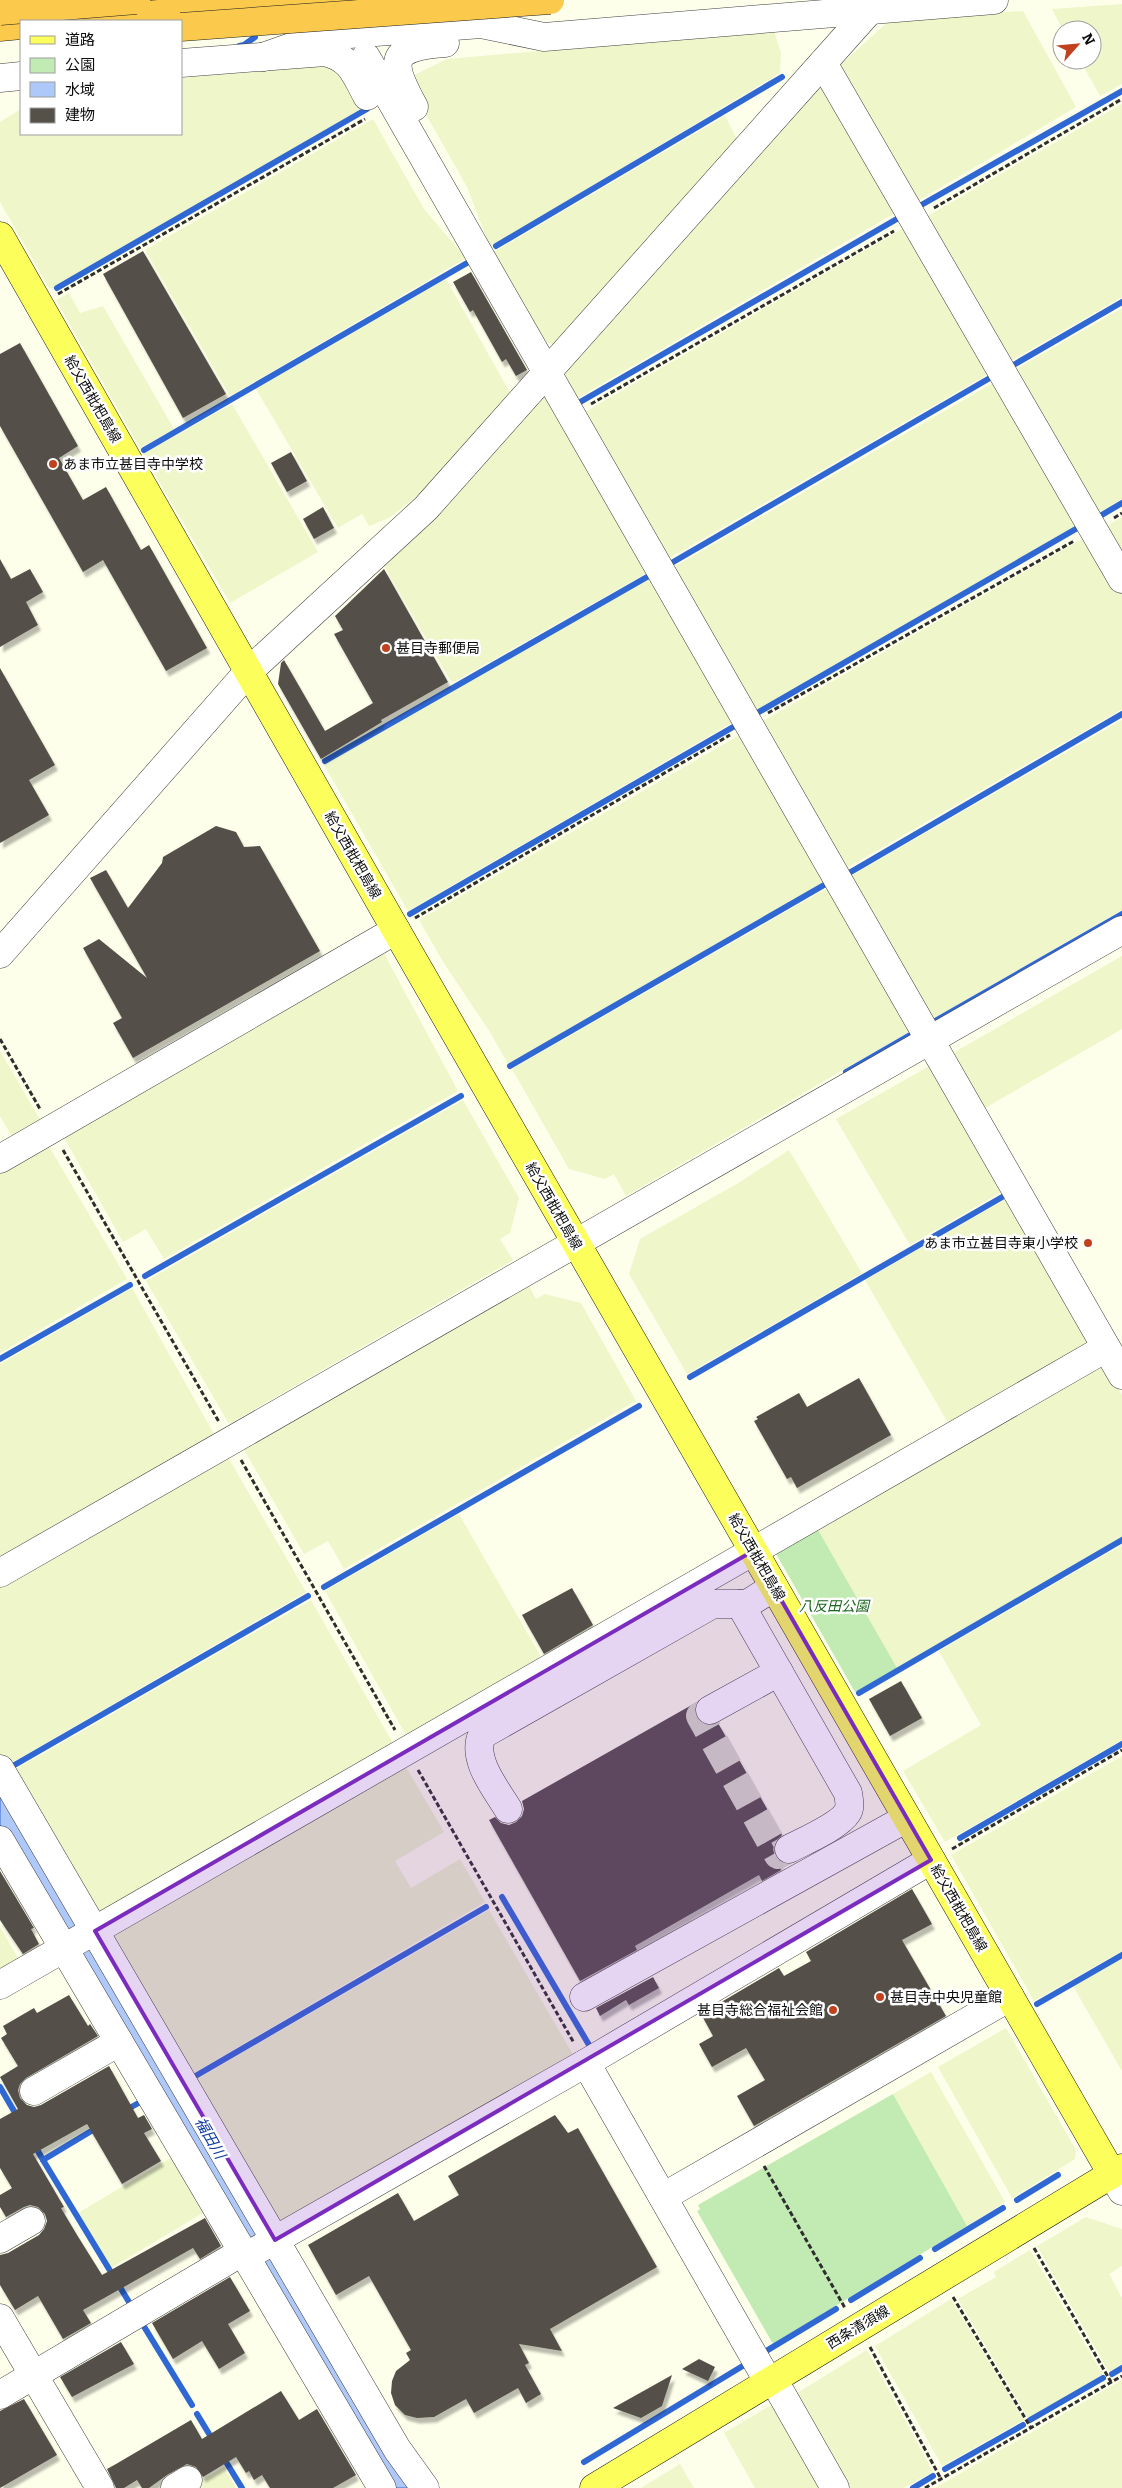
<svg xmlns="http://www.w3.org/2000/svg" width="1122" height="2488" font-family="Bitter,'Noto Sans JP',serif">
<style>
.farmland{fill:#eef6ca}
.green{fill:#c1ebb3}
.water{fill:#adc8f9;stroke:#3068d3}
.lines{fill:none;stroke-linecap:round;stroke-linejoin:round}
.stream{stroke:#3068d3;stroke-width:6}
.building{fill:#555048;filter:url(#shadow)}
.minor-tunnel{stroke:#dadbc9;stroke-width:28;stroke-dasharray:28 14;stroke-linecap:butt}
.minor-casing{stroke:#3f3f3f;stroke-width:29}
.major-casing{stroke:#1d1d1d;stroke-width:29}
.highway-casing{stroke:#1d1d1d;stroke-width:29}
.path{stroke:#2e2e2e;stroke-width:3;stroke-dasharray:5 2.5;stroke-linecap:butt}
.minor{stroke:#fff;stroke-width:28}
.major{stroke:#fcff5b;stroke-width:28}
.highway{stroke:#fbca4c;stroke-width:28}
.highway-bridge-casing{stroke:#1d1d1d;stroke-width:29;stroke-linecap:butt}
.highway-bridge{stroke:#fbca4c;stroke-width:28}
.marked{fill:#7b2cbf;fill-opacity:0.2;stroke:#7b2cbf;stroke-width:4;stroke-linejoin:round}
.poi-dot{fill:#c1411e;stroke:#fff;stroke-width:2}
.labels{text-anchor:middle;stroke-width:5;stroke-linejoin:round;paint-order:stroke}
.street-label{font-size:14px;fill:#0c0c0c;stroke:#fff}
.poi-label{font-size:14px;fill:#0c0c0c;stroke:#fff;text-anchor:start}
.park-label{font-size:14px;font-style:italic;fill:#1a661e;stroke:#fff}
.water-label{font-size:15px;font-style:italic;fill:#103ca2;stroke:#fff}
</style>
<defs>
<filter id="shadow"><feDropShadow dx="3" dy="5.5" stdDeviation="1" flood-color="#0004"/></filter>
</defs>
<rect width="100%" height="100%" fill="#feffea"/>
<g class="farmland">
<path d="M1122,4v80l-22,12 -20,-36h12v-30h-29l-11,-21z"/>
<path d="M1023,11l53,96 -163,97 -76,-136 53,-48z"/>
<path d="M774,31l7,22 -1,20 -290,174 -23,-60 -61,-108 41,-20z"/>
<path d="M327,66l22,10 16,31 -311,181h-5l-49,-86v-80l21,-13v25h160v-56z"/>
<path d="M823,80l79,129 -331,193 -13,-23z"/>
<path d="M1122,104v193l-118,68 -85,-144z"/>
<path d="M725,116l12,23 -181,207 -12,-5 -50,-89z"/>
<path d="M373,119l51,90 42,49 -236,138 -85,-146z"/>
<path d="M909,225l86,145 -334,193 -83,-147z"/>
<path d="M446,279l66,117 -85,92 -38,30 -20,8 -7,-12 -24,14 -82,-139z"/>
<path d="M69,293l11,20 23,-7 71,123 -34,19 -84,-148z"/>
<path d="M1122,308v191l-31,18 -83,-143z"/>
<path d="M1000,379l82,143 -334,194 -81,-145z"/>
<path d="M548,392l102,179 -198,112 -69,-119z"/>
<path d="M232,404l86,148 -88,51 -87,-149z"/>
<path d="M1122,517v54l-23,-40z"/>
<path d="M1089,535l33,57v117l-284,164 -84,-147z"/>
<path d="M653,576l82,145 -327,190 -84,-146z"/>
<path d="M1122,720v190l-196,113 -82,-143z"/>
<path d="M738,736l6,1 83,143 -319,184 -18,-32 -45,-67 -26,-45z"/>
<path d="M831,886l81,144 -286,166 -12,-22 -9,5 -36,-10 -57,-100z"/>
<path d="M379,944l79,147 -294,168 -18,-30 -23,13 -64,-113z"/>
<path d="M1122,956v73l-144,83 -32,-55z"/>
<path d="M0,1051l42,72 -28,17 -14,-24z"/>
<path d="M931,1065l72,126 -93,54 -74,-126z"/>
<path d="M463,1100l56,98 -9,35 -10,6 13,21 -284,164 -83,-143z"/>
<path d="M44,1138l83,141 -127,74v-189z"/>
<path d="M789,1150l73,123 -175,101 -58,-100 11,-35 100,-57z"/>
<path d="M1008,1198l85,147 -142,83 -86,-148z"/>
<path d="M528,1284l8,15 9,-5 36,9 55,98 -292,168 -16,-28 -24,13 -61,-106z"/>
<path d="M132,1288l82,146 -214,124v-194z"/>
<path d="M1099,1355l23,40v142l-225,131 -84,-147z"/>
<path d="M228,1457l78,135 -300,174 -6,-10v-168z"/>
<path d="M459,1514l81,141 -6,10 -127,72 -82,-146z"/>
<path d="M1122,1545v195l-177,102 -42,-71 78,-46 -42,-74z"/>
<path d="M311,1600l83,145 -300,173 -83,-146z"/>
<path d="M1122,1756v195l-88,50 -83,-146z"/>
<path d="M402,1760l42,72 -49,29 16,27 49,-29 25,43 -298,175 -85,-146z"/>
<path d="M489,1910l86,148 -301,170 -84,-145z"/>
<path d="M0,1927l22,38 -22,13z"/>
<path d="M1122,1958v113l-49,-85z"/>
<path d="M1006,2028l70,122 -1,9 -63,39 -74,-131z"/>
<path d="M931,2072l74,130 -38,24 -74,-132z"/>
<path d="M179,2153l32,55 -100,60 -33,-55z"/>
<path d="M1086,2217l36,12v37l-13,8 13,24v66l-13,8 -72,-126z"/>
<path d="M1030,2250l73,125 -75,43 -70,-119 38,-22 -2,-5z"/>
<path d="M951,2299l73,121 -82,46 -67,-120z"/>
<path d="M867,2350l66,122 -30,16h-64l-50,-90z"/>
<path d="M1122,2380v108h-187z"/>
<path d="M771,2405l8,2 47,81h-71l-31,-55z"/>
<path d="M680,2464l14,24h-53z"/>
<path d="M224,2467l12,21h-48z"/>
</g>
<g class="green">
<path d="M813,1521l84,147 -42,24 -84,-147z"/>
<path d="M893,2094l74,132 -194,118 -76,-133 3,-2 -2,-4z"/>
</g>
<path class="water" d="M0,1785l414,703h-24l-390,-663z"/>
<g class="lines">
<g class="stream">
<path d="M239,46l5,-1 11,-8"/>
<path d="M916,208l206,-117"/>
<path d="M496,246l286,-169"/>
<path d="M57,288l310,-179"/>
<path d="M1010,367l112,-65"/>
<path d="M575,405l327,-189"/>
<path d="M144,450l323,-187"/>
<path d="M1095,519l27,-16"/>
<path d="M668,565l327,-190"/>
<path d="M752,716l329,-190"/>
<path d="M325,761l329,-188"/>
<path d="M849,873l273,-159"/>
<path d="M410,914l330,-191"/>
<path d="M930,1024l192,-110"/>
<path d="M510,1066l321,-185"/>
<path d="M846,1072l71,-41"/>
<path d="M145,1276l316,-180"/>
<path d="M0,1359l130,-74"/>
<path d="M690,1377l314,-181"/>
<path d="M324,1587l315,-181"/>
<path d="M859,1693l263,-153"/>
<path d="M11,1767l297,-171"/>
<path d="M960,1838l162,-94"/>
<path d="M502,1897l90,153"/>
<path d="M1037,2004l85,-49"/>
<path d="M192,2078l294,-171"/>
<path d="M0,2087l18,31"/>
<path d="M126,2110l18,-10"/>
<path d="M34,2144l9,16 55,-33"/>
<path d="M43,2160l86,142"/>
<path d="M1017,2200l41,-25"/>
<path d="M935,2249l68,-41"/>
<path d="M851,2300l69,-42"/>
<path d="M140,2320l52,85"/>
<path d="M763,2353l73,-44"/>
<path d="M1112,2374l10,-6"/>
<path d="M197,2414l17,28"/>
<path d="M1030,2420l73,-42"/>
<path d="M223,2457l19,31"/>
<path d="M584,2462l162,-98"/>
<path d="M945,2469l78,-44"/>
<path d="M913,2488l20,-12"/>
</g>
</g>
<g class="building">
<path d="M143,251l83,143 -43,24 -80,-144z"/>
<path d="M471,272l56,98 -11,6 -10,-17 -4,3 -29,-52 -3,2 -17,-30z"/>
<path d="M20,343l58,103 -19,12 24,42 23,-13 35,63 8,-5 58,103 -41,23 -63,-111 -20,12 -83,-146v-72z"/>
<path d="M291,452l16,29 -20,11 -16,-29z"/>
<path d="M323,507l11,21 -20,11 -11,-20z"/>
<path d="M0,559l11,20 19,-10 13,23 -17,10 12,23 -38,22z"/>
<path d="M384,569l64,113 -67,38 1,2 -61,37 -43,-75 3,-21 3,-3 41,71 48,-28 -39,-69 9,-4 -8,-14z"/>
<path d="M0,668l55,97 -26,15 20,35 -49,28z"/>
<path d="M216,826l20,6 8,15 16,-1 60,105 -187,107 -20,-35 9,-5 -39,-70 16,-9 48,39 -57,-100 16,-8 22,38 34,-45 1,-6z"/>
<path d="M859,1378l32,57 -94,53 -6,-11 -4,2 -33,-58 4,-2 -2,-2 43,-24 8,14z"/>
<path d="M572,1588l21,37 -49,29 -22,-39z"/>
<path d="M901,1681l21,37 -32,18 -21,-37z"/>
<path d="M697,1702l-3,8 3,8 5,6 7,2 9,-3 64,112 -6,6 -3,8 2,8 6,5 -3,2 3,6 -19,11 -3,-6 -124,71 2,4 -57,31 -91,-161 6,-3 6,6 8,2 7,-3 6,-6 2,-7 -2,-8z"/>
<path d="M0,1871l34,57 -3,1 8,15 -16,10 -23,-34z"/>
<path d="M912,1889l20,35 -30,16 44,76 -192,110 -17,-30 28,-16 -19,-32 -34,19 -13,-23 14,-8 -12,-22 78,-46 5,8 27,-15 -5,-9z"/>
<path d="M653,1977l6,11 -30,17 -3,-5 -26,16 -4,-8z"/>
<path d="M69,1995l19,31 2,-2 8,12 -72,42 -6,6 -2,6 2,8 7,7 7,2 7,-2 68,-39 29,52 6,-3 8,14 -8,4 17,28 -39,23 -35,-60 -54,30 31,53 -3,1 16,27 25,40 103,-57 16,28 -21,13 -7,-11 -110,62 8,13 -28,16 -25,-43 -23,14 -15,-25v-30l8,-2 31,-18 5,-6 3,-8 -2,-7 -7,-7 -8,-2 -6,2 -18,10 -6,-10v-12l12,-7 -12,-20v-49l18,-10 -18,-32 18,-11 -17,-28 6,-4 -4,-8 31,-18 3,5z"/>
<path d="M555,2115l13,18 10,-5 79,139 -107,62 12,22 -43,-7 10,19 -4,2 16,29 -15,9 -8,-15 -44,25 -8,-14 -32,18 -17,1 -12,-3 -10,-10 -4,-12 1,-12 4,-10 14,-11 -4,-7 5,-3 -42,-74 -33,19 -28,-50 90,-52 16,28 45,-26 -11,-19z"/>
<path d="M230,2277l20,34 -22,13 17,29 -26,16 -17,-28 -29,18 -21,-36z"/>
<path d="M121,2342l13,22 -62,33 -12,-20z"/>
<path d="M699,2359l16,8 -7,14 -26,-12z"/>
<path d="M672,2375l-10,31 -21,12 -28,-10z"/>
<path d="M281,2391l18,29 18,-11 39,66 -23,13h-63l-8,-13 -8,5 -5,-9 -3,2 -10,-16 -33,20 -7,-10 -9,-3 -20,11 -18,13h-7l-5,-8 -13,8h-8l-9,-19 9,-5 75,-44 11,19z"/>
<path d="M24,2399l33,56 -57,33v-77z"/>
</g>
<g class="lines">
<path class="minor-tunnel" d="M710,1710l-10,6 78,139 11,-6"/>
<defs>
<g id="minor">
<path d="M263,57l60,-21 158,-12 63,13 450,-37"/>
<path d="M366,57l756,1318"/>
<path d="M181,63l144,-11c26,6 30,22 42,44"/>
<path d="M823,63l299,516"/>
<path d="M0,78l21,-2"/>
<path d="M414,107c-25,-46 -26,-60 31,-64"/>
<path d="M0,954l248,-282 178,-164 444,-498"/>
<path d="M0,1159l396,-229"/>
<path d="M0,1573l1122,-643"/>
<path d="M740,1604l108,189c1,7 3,14 -1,20 -8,13 -43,28 -58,36"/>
<path d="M710,1710l69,-38"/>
<path d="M0,1769l397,680 28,39"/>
<path d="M508,1809c-12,-20 -37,-50 -26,-74l231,-131h34l27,-17"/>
<path d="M0,1840l382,648"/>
<path d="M0,1985l1106,-637"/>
<path d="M584,1997l323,-179"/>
<path d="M586,2063l182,318"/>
<path d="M34,2091l85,-49"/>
<path d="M1112,2174l10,17"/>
<path d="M663,2197l347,-200"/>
<path d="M0,2239l31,-18"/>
<path d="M245,2257l341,-194 345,-203"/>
<path d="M0,2318l100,170"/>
<path d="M773,2379l62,109"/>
<path d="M0,2395l242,-143"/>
<path d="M175,2488l13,-8"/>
</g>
<g id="major">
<path d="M0,236l396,694 716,1244"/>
<path d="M594,2488l528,-320"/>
</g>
<g id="highway">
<path d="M69,21l268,-21"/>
<path d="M0,27l21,-2"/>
</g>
</defs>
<use href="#minor" class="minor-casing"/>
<use href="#major" class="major-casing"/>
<use href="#highway" class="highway-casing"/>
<g class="path">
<path d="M934,208l188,-109"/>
<path d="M58,294l307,-175"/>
<path d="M591,404l303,-173"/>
<path d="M1114,518l8,-5"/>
<path d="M768,713l306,-172"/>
<path d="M415,918l315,-183"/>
<path d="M0,1039l40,70"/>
<path d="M63,1150l156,272"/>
<path d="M241,1460l154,270"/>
<path d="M418,1770l156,273"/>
<path d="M952,1849l170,-99"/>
<path d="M764,2166l81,142"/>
<path d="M1034,2248l77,134"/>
<path d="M953,2297l78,131"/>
<path d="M870,2347l71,132"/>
<path d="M925,2488l197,-112"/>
</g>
<use href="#minor" class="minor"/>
<use href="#major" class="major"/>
<use href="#highway" class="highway"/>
<defs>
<g id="highway-bridge">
<path d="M0,11l136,-11"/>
<path d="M181,27l369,-27"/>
</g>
</defs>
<use href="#highway-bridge" class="highway-bridge-casing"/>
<use href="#highway-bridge" class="highway-bridge"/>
</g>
<path class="marked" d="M753,1551l178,309 -656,380 -180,-309z"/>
<g class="poi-dot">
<circle cx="53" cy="464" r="5"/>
<circle cx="386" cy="648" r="5"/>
<circle cx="1088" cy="1243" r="5"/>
<circle cx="880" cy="1997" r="5"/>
<circle cx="833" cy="2010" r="5"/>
</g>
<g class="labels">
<g class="street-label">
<text transform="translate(93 399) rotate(60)" y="5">給父西枇杷島線</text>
<text transform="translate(353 855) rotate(60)" y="5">給父西枇杷島線</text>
<text transform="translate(554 1206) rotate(60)" y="5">給父西枇杷島線</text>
<text transform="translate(757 1557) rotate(60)" y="5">給父西枇杷島線</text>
<text transform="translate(959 1908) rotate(60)" y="5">給父西枇杷島線</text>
<text transform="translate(858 2327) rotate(-31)" y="5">西条清須線</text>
</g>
<g class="poi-label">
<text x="63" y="469">あま市立甚目寺中学校</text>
<text x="396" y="653">甚目寺郵便局</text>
<text x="1078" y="1248" text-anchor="end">あま市立甚目寺東小学校</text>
<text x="890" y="2002">甚目寺中央児童館</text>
<text x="823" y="2015" text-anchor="end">甚目寺総合福祉会館</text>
</g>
<g class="park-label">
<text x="834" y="1611">八反田公園</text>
</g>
<g class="water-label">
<text transform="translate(210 2138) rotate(60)" y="5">福田川</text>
</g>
</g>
<rect x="20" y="20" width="162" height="115" fill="#ffffff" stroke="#9e9e9e"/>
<rect x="30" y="36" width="25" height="8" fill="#fcff5b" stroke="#9e9e9e"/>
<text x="65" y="45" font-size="15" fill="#0c0c0c">道路</text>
<rect x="30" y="58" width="25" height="15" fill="#c1ebb3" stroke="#9e9e9e"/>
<text x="65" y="70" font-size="15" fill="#0c0c0c">公園</text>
<rect x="30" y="82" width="25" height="15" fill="#adc8f9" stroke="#9e9e9e"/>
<text x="65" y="95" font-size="15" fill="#0c0c0c">水域</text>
<rect x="30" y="108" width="25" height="15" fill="#555048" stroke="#9e9e9e"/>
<text x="65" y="120" font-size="15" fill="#0c0c0c">建物</text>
<g transform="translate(1077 45) rotate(63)"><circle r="24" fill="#ffffff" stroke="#9e9e9e"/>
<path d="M0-4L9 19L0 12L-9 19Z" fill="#c1411e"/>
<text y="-8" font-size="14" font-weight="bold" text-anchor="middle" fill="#0c0c0c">N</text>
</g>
</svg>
